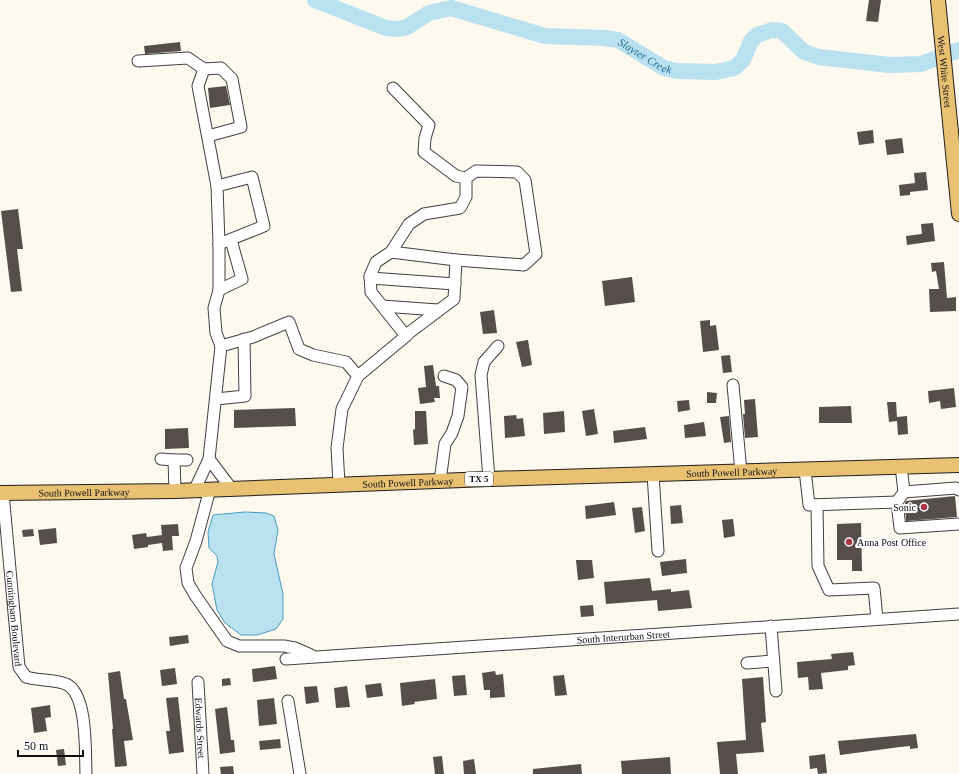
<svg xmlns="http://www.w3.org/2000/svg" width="959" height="774" font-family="Georgia,serif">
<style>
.water{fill:#b9e1ef;stroke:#489bbe}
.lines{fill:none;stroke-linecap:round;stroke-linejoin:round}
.river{stroke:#b9e1ef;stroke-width:16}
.building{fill:#554e4b}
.minor-casing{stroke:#404040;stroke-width:13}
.major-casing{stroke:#1e1e1e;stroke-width:16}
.minor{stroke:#fff;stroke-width:11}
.major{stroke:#e9c173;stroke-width:14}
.poi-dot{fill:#ae3447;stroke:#fff;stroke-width:1.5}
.labels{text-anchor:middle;stroke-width:4;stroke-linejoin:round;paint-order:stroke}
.shield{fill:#fff;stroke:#565656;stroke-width:1}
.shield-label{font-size:9px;font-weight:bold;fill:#0d0d0d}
.street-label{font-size:10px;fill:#0d0d0d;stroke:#fff}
.poi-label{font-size:10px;fill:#0d0d0d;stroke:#fff;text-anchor:end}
.water-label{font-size:11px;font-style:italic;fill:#246d91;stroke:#fff}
</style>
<rect width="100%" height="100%" fill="#fdf9ef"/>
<path class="water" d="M245,512l21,1 8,3 4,14 -4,24 9,40v25l-7,10 -19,6h-16l-16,-12 -8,-13 -5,-26 6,-22 -1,-6 -8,-8 -1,-16 5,-17z"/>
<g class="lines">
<path class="river" id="s1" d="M315,0l71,28 12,1 9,-2 22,-14 22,-5 94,28 60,2 13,2 46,28 13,3 39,1 18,-4 9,-8 8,-19 6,-6 15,-5 10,1 22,21 15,5 70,8 32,-1 38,-14"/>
</g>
<g class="building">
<path d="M869,0h12l-3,22 -12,-1z"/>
<path d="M180,42l1,9 -36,3 -1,-8z"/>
<path d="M226,86l4,19 -20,3 -2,-20z"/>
<path d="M873,130l1,13 -15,2 -2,-13z"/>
<path d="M902,138l2,15 -17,2 -2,-15z"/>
<path d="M926,172l2,18 -18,2v3l-10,1 -1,-11 16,-2 -1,-10z"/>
<path d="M18,209l5,40h-6l5,42 -11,1 -10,-81z"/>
<path d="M933,223l2,18 -28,4 -1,-9 16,-2 -1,-10z"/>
<path d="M944,262l3,36 9,-1v14l-26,1 -1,-23h10l-3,-18 -4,1 -1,-9z"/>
<path d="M632,277l3,25 -30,4 -3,-25z"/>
<path d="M494,310l3,23 -14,1 -3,-22z"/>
<path d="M710,320v6l6,-1 3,25 -16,2 -3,-31z"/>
<path d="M528,340l4,25 -10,2 -6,-25z"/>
<path d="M730,355l2,17 -9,1 -2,-17z"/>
<path d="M433,365l3,21h3l1,12h-6l1,4 -15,2 -2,-16 8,-1 -2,-21z"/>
<path d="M954,388l2,19 -15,2 -1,-8 -11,2 -1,-12z"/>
<path d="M707,392l10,1 -1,10h-9z"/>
<path d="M755,399l3,38 -13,1 -2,-24h2l-1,-14z"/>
<path d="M689,400l1,10 -12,2 -1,-11z"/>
<path d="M887,402h9l1,15 10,-1 1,18 -10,1 -1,-14 -8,1z"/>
<path d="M851,406l1,17h-33v-16z"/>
<path d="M295,408l1,18 -62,2v-18z"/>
<path d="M594,409l4,25 -12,2 -4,-25z"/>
<path d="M415,411h11l2,33 -14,1 -1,-15 2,-1z"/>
<path d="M564,411l1,21 -21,2 -1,-21z"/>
<path d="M516,415l1,4 6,-1 2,18 -20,2 -1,-22z"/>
<path d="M729,416l2,26 -7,1 -4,-26z"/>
<path d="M704,422l2,14 -21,2 -1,-13z"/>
<path d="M645,427l2,12 -33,4 -1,-12z"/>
<path d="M188,428l1,20 -24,1v-20z"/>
<path d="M955,496l2,21 -51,4 -1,-18 1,-2z"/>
<path d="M614,502l2,13 -30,4 -1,-13z"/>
<path d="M681,505l2,18 -12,1 -1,-18z"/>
<path d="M642,507l3,24 -10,2 -3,-25z"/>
<path d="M733,519l2,17 -11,2 -2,-18z"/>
<path d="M861,523l1,48h-10v-11h-15v-36z"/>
<path d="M178,524l1,12h-7l1,14 -10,1 -1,-8 -14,2v2l-14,2 -2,-14 14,-2 1,4 15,-2 -1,-10z"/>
<path d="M56,528l1,15 -17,2 -2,-15z"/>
<path d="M33,529l1,7 -11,1 -1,-7z"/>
<path d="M686,559l1,14 -25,3 -2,-14z"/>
<path d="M576,560h16l2,18 -16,2z"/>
<path d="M650,578l2,13 19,-2v3l18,-2 3,18 -34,3 -1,-11 -51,4 -2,-22z"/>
<path d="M593,605l1,11 -13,1 -1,-11z"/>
<path d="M188,635l1,8 -19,3 -1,-9z"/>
<path d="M853,652l2,13 -7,1v4l-27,3 2,16 -14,1 -1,-13 -10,1 -1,-16 35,-3 -1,-5z"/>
<path d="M275,666l2,13 -24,3 -1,-13z"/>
<path d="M175,668l2,16 -15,2 -2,-16z"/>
<path d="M120,671l4,28h2l7,41 -9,1 3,25 -12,1 -3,-38h1l-5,-56z"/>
<path d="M495,671l1,4 7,-1 2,23 -15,1v-8h-6l-2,-17z"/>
<path d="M465,675l2,20 -13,1 -2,-20z"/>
<path d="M564,675l3,20 -12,1 -2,-20z"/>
<path d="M763,677l3,45 -5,1 3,29 -28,2 2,20h-18l-3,-32 29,-2 -4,-61z"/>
<path d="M230,678l1,7 -9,1v-7z"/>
<path d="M435,679l2,20 -23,3 1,2 -13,2 -2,-23z"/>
<path d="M381,683l2,13 -16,2 -2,-13z"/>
<path d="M317,686l2,16 -13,2 -2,-17z"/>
<path d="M347,686l3,21 -14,1 -2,-20z"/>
<path d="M178,697l6,55 -15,2 -3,-23h4l-4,-33z"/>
<path d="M274,698l3,26 -18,2 -2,-26z"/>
<path d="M50,705l1,12 -6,1 2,13 -13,2 -3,-25z"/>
<path d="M227,707l4,33h3l1,12 -15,2 -5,-45z"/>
<path d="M916,734l2,14 -8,1v-3l-10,1 -60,8 -2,-14z"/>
<path d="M280,739l1,9 -21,2 -1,-9z"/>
<path d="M64,749l2,16 -8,1 -2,-16z"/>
<path d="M825,754l2,19 -9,1 -1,-6 -7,1 -1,-13z"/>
<path d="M442,756l2,18h-9l-2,-17z"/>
<path d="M670,757l1,17h-49l-1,-13z"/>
<path d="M474,759l2,15h-12l-1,-13z"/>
<path d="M581,764l1,10h-49v-5z"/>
<path d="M233,766l1,8h-13l-1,-7z"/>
</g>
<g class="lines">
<defs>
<g id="minor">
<path d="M138,61l50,-3 16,11"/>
<path d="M393,88l36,37 -4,13 -1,14 32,24 10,2"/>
<path d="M217,186l35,-9 12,49 -45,18"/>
<path d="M391,252l65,8"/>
<path d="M370,278l85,6"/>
<path d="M219,290l23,-11 -11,-39"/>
<path d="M382,306l56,4"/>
<path d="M221,346l32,-9 36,-15 10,27 14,6 33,7 12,14"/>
<path d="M733,385l8,87"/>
<path d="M216,399l29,-3 -1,-57"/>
<path d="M161,459l13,1"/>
<path d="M209,459l22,29"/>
<path d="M901,466l3,26 -7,10 3,26 59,-4"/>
<path d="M805,470l4,35 88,-3"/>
<path d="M653,474l5,77"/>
<path d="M489,479l-8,-104 3,-13 14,-16"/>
<path d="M440,481l5,-37 7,-11 6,-17 4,-29 -6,-7 -12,-4"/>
<path d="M339,484l-2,-36 5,-39 16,-33 48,-40 4,-4 44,-33 2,-39 68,5 12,-11 -11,-74 -8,-8 -41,-1 -10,7v19l-6,11 -36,6 -15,10 -18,28 -15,10 -6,14 1,16 35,44"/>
<path d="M195,489l14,-30 12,-113 -5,-13 -2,-25 5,-18v-46l-2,-58 -19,-100 6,-17 17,-1 11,11 9,48 -33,9"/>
<path d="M210,489l-14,52 -10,27 2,15 7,12 32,46 12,5h45l11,2 16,7"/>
<path d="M175,491l-1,-31h13"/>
<path d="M904,492l52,-4 3,2"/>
<path id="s2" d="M3,493l16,174 7,10c13,4 27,2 40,7 22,10 19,68 20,90"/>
<path d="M817,505l1,61 11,24 45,-2 3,31"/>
<path d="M771,626l5,65"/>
<path id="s3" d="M286,659l673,-45"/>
<path d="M747,663l26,-2"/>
<path id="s4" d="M198,682l5,92"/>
<path d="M288,701l12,73"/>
</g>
<g id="major">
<path id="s5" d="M938,0l21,214"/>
<path id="s6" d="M0,493l175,-2 314,-12 470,-14"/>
</g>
</defs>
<use href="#minor" class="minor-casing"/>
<use href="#major" class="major-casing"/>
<use href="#minor" class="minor"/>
<use href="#major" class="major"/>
</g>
<g class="poi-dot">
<circle cx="924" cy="507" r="4"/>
<circle cx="849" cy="542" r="4"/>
</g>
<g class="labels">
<rect class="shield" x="465" y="472" width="28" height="14" rx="3"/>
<g class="shield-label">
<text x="479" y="482">TX 5</text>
</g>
<g class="street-label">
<text dy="4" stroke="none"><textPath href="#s5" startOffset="72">West White Street</textPath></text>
<text dy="4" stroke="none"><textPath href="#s6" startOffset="732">South Powell Parkway</textPath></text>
<text dy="4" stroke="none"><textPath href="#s6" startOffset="408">South Powell Parkway</textPath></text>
<text dy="4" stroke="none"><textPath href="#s6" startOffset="84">South Powell Parkway</textPath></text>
<text dy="4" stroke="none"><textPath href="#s2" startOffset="126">Cunningham Boulevard</textPath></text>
<text dy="4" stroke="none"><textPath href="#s3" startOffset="338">South Interurban Street</textPath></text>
<text dy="4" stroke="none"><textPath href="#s4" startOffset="46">Edwards Street</textPath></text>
</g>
<g class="poi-label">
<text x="916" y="511">Sonic</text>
<text x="857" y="546" text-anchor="start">Anna Post Office</text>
</g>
<g class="water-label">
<text dy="4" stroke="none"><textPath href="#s1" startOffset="349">Slayter Creek</textPath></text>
</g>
</g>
<path d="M18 750v6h65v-6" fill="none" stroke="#0d0d0d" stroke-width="2"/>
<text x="24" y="750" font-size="12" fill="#0d0d0d" stroke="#ffffff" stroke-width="3" paint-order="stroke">50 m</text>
</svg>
